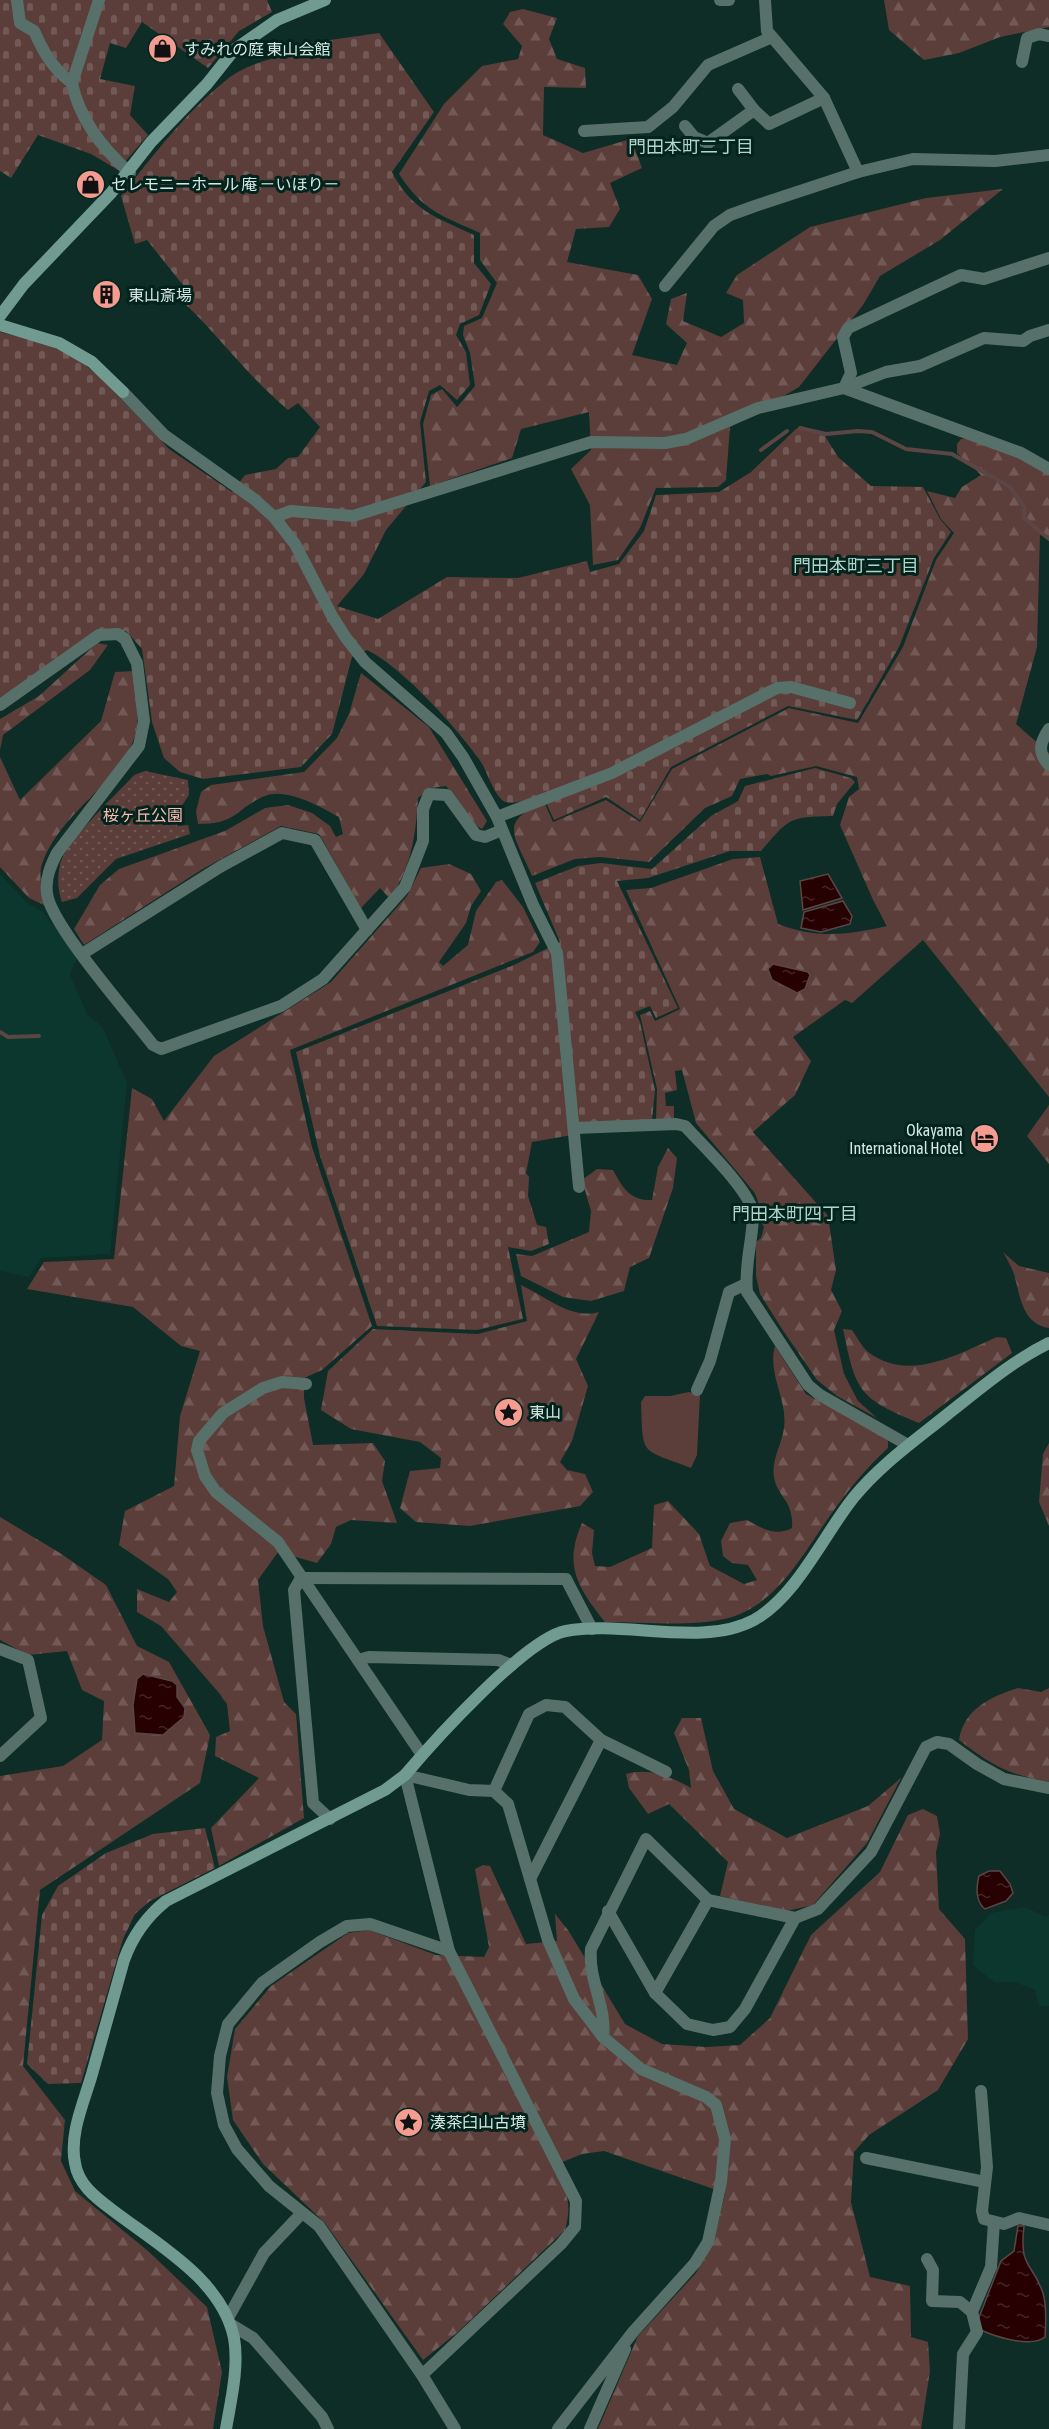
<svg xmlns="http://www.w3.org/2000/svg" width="1049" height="2429" font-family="'Asap Condensed','Noto Sans JP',sans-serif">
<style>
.built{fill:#0b372f}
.green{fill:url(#green-dots)}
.forest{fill:url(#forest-firs);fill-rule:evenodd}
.cemetery{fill:url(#cemetery-stones)}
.pitch{fill:#5b3d39}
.water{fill:url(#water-ripples);stroke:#5c4645;stroke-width:1.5}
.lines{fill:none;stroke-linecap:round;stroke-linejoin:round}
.stream{stroke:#5c4645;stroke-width:4}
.street{stroke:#57706a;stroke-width:12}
.secondary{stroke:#719a90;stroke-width:12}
.labels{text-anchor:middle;stroke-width:6;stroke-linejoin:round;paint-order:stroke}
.poi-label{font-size:16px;fill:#d7e8e3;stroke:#03231d;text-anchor:start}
.park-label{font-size:16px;fill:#febbb2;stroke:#03231d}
.neighbourhood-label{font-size:18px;fill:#b1d4cb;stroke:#03231d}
</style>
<defs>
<pattern id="green-dots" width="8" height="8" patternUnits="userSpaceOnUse" patternTransform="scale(1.5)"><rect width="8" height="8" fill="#5b3d39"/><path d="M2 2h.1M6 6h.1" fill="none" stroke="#725956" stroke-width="1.8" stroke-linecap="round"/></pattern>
<pattern id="forest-firs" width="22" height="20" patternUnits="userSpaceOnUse" patternTransform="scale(1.5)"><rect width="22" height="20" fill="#5b3d39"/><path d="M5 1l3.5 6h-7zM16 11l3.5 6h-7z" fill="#725956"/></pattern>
<pattern id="cemetery-stones" width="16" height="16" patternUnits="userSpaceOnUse" patternTransform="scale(1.5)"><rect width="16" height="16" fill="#5b3d39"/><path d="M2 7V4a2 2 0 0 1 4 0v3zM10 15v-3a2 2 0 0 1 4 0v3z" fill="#725956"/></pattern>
<pattern id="water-ripples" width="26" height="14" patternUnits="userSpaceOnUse" patternTransform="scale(1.5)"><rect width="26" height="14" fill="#270001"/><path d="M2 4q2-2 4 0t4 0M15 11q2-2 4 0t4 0" fill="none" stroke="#462526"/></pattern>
</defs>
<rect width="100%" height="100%" fill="#0d2d26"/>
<g class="built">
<path d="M0,874l27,29 16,9 34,45 -7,18 18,41 14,10 25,57 -17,171 -69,4 -12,19 -29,-6z"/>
<path d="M1025,1907l21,10 3,-3v92l-10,1 -4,-17 -20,-8 -20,1 -22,-18 2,-35 16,-17z"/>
</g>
<path class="green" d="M145,771l43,9 1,15 -12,18v13l11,-1 2,9 -74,25 -39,39 -15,4c-4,-11 -5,-24 -2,-37 5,-23 56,-70 74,-90z"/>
<g class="forest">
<path d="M884,0h165v27l-49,10 -41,16 -35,7 -35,-30z"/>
<path d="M523,9l34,9 -8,21 8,20 28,9 1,20 -42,-1 -1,48 40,18 48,-14 11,29 -32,15 10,26 -11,18 -33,2 -9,33 71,13 14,24 -20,56 45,10 10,-22 -21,-19 5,-25 16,-6 -4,28 38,16 23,-14 -1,-23 -17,-7 11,-18 73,-48 116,-29 77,-9 -63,51 -60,36 -17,29 -64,82 -69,40 -4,53 -8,7 -62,1 -16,40 -22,32 -25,5 -3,-60 -19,-36 20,-19 -2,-38 -68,17 -9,29 -82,28 -7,-62 8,-29 11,-6 15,18 18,-21 -5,-33 -7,-18 1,-9 18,-8 15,-35 -17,-23v-27c-39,-18 -56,-21 -81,-59l45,-70 38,-38 36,-7 4,-13 -19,-22 7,-12z"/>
<path d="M970,438l50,18 29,16v66l-9,-3 -3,112 -21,77 33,29v344l-126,-157 -71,63 -7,-3 -52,37 18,24 -16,34 -42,37 75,84 8,54 -5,20 11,21 -8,19 10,44 14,27 19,17 -40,-22 -20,-16 -35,-51 -22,-35 -4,-18v-34l5,-4 3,-11c-6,-8 -2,-21 -10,-35l-58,-69 -14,-53 -7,1 2,19 -12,3 1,13h8v14l-18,1 1,-32 -17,-74 10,-4 5,10 25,-12 -54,-119 25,-2 82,-29 27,-2 18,67c39,15 69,11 109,2l-13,-24 -34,-77 9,-28 10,-8 -2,-12 -41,-11 -45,10 -4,-2 -27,5 -8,17 -27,12 -56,54 -49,-5 -25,2 -43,17c-15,-37 -37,-56 13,-72l8,18 53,-22 34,22 32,-53 117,-61 69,15 45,-76 33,-87 18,-27 -13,-14 -14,-28 28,7 7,-11 19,-12 -24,-22v-9l4,-5z"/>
<path d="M97,643l11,2 -18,25 -87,65 -3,15v-31l39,-23z"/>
<path d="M134,671c2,23 8,51 -2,73 -22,46 -73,71 -90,120 -4,11 1,30 2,41l-15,-7 -29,-31v-110l20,43 81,-79 14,-49z"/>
<path d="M361,673l68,54 58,94 -5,8c-14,-7 -24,-31 -36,-43l-15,2 -13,10c-2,37 -7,70 -28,101l-10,-11 -19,20 -42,-74 -38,-8 -80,44 -117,75 -10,-16 26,-44 19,-16 106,-38 40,-23 23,-3 24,8 18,13 6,11 7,-3 -4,-17c-18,-10 -53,-30 -74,-21 -31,13 -26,28 -67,28l-2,-13 5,-19 10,-7 93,-13 33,-34 12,-24z"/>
<path d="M449,864l22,10 10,17 -10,15 -5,17 -27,39 4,4 25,-21 8,-34 20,-29 6,-2 21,27 17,35 -7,10 -243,98 22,97 60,179 -50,44 -18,8v20l9,47 60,-2 12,18 -3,20 15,42 -46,-3 -15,7 -5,17 -14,19 -39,-11 -20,28 5,46 21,76 12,12 8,104 -85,48 -8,-38 48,-50 -44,-22 1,-19 14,-6 -3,-27 -8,-11 -58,-67 -24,-14v-23l32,13 8,-10 -9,-13 -49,-34 6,-34 49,-25 6,-70 20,-65 -19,-5 -48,-39 -106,-18 17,-27 70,-3 18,-171 20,11 12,22 50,-65 117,-74 76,-86 14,-28z"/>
<path d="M1049,1105v59l-22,-28z"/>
<path d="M668,1148l9,10 -4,30 -24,70 -19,9 -6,24 -33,10 -28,-4 -42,-21 -5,-22 16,2 57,-24 2,-21 -9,-31 15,-11 16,1c10,18 17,31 39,30l6,-33z"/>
<path d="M1003,1252l16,14 30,7v55c-27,-4 -29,-33 -35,-54 -3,-8 -7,-15 -11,-22z"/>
<path d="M521,1285c24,11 50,35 78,27l-23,47 12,27 -16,55 -12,21 7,8 18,4 8,18 -13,14 -110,20 -54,-4 -16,-14 10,-37 30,-3 1,-10 -21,-16 -69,-13 -30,-19 7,-39 45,-42 105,5 49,-13z"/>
<path d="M843,1329l9,1c5,7 10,17 16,22 41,31 90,2 129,-15l9,1 6,15 -93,70c-60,-25 -63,-30 -76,-94z"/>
<path d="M775,1346l31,48 82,45v9c-21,19 -37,39 -54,62 -29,40 -57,98 -110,109 -36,8 -82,3 -119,3 -27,-34 -42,-56 -23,-99l12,7 -2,23 3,13 15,1 42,-19 2,-43 14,-4 31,33 11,32 34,18 13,-4 -9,-15 -16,-2 -9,-7 -2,-15 9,-18 17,-3c14,8 29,17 45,8 2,-28 -15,-31 -18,-51 -3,-17 8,-33 10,-49 4,-28 -17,-54 -9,-82z"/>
<path d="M1049,1443v83l-10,-24 4,-48z"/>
<path d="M0,1517l60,36 46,32 31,61 32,16 41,73 -10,48 -160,107 -17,176 42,54 -4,41 14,30 73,60 59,56 15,65 -9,57h-213v-653l63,-10 39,-26 2,-39 -22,-11 -15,-39 -39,4 -28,-15zM143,1674l29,7 5,4v12l8,11 -1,9 -21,18 -12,-2 -18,-28 4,-26z"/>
<path d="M1018,1688l23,4 8,-4v94c-42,-8 -56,-16 -90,-42 5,-31 31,-43 59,-52z"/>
<path d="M682,1718h19l12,53 21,38 53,29 81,-32 33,-28 -34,65 -54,62 -26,6 -67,-15 8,-34 -59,-58 -21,10 -19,-26 -3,-14c22,-7 46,3 65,14l-2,-18 -15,-37z"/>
<path d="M923,1809l14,7 3,18 -4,18 3,57 26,30 3,100 -30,51 -69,45 -15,17 -3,50 19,75 40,9 1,51 17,5 2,29 -9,58h-323l40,-93 58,-63 17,-28 12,-52 -121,-42 -22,3 -29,12c13,25 20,35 12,64l-107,102 -35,28 -98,-137 -62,-59 -30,-44 -6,-43 8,-48 36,-43 77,-53 21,-3 67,25 48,2 5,-10 -14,-78 8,-4 7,1 36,78 31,-3 -2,-27 13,16 57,94 37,20 44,3 34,-2 30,-27 41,-83 69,-63 28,-57z"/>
</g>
<g class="cemetery">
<path d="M0,0h267l5,12 -33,19 -31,37 -66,-46 -16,26 -16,-5 -10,36 35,7 -5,29 18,20 -30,35 -27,-16 -53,-19 -27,43 -11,-7z"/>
<path d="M379,33l55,79 -42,60c20,39 44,45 82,63v28l17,21 -12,31 -19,9 -4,11 10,17 4,33 -13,15 -17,-15 -11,6 -9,31 6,60 -40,48 -22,44 -27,32 41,13 69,-42 71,1 69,-17 3,11 29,-8 25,-33 12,-36 63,-3 32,-20 46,-44 28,8 13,21 33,29 52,1 17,32 11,13 -17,26 -35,89 -42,73 -69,-14 -117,61 -31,53 -34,-23 -52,23 -12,-26c-10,3 -31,14 -40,6 -10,-9 -15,-30 -23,-41 -23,-32 -78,-93 -112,-109l-15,7 -20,77 -31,33 -98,12 -23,-7 -16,-14 -12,-36 -10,-73 -16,-18 -27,1 -99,66v-366l46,12 29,13 25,20 69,72 63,43 13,-17 31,-6 12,-11 10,-1 22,-30 -22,-24 -10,7c-40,-33 -71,-77 -109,-112l7,-9 -39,-49 -12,4 -14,-48c31,-39 64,-83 103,-114 23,-20 58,-26 86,-33l-1,-6z"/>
<path d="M815,768l36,10 4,4 -18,22 -4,12c-45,1 -43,2 -72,35h-31l-82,27 -31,3 61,127 -22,10 -6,-12 -15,6 5,10 15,68 -3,31 -120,21 -6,31 3,4 -1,19 9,29 9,2 3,17 -18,7 -23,-4 15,72 -46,11 -100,-4 -57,-170 -24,-104 218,-87 46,-23 -25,-59 43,-17 23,-3 51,6 59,-53 27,-15 7,-15z"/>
<path d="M205,1828l10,40 -65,33 -15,13 -12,25 -42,144 -33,1 -21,-20 15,-149 16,-29 48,-33 47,-19z"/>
</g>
<path class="pitch" d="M689,1392l11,3 -3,60 -6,13c-51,-20 -48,-10 -50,-66l4,-6h25z"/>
<g class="water">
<path d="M828,874l14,24 -39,12 -3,-29z"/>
<path d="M843,901l9,15 -2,8 -29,8 -20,-4 3,-16z"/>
<path d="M773,964l35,8 2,3 -5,14 -8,4 -25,-13 -4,-11z"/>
<path d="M143,1674l29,7 5,4v12l8,11 -1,9 -21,18 -28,-2 -2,-28 4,-26z"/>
<path d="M989,1871h11l10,13 3,9 -7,8 -21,8c-10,-8 -9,-21 -6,-33z"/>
<path d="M1018,2226h6c-5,43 8,35 19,67 4,14 3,30 2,44 -14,11 -49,0 -64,-7l-3,-10 23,-59 13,-10z"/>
</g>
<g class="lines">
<g class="stream">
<path d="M800,428l26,6 32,-3 14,1 34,17 46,5 58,33 14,20v11l25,21"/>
<path d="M761,450l26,-19"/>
<path d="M0,1032l8,5 31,-1"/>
</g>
<g class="street">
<path d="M17,0l3,23 14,8c10,22 18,37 38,52"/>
<path d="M99,0l-27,83c7,35 31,66 58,90"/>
<path d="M720,0h9"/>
<path d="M765,0l2,31 57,67 34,74"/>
<path d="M1022,62l5,-24 12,-4 10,2"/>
<path d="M738,89l16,21 15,14 55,-26"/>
<path d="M685,126l9,11 14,6 46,-33"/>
<path d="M584,131l64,-4 25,-20 35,-42 64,-28"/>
<path d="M665,286l49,-60 16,-11 25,-9 103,-34 55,-13 82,2 54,-6"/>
<path d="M844,388l177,65 28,16"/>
<path d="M844,388l42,-16 34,-6 64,-28 39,3 7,-5 19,-6"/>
<path d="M123,392l41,43 90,64 20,18 21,27 37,72 14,22 19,24 81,71 17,24 34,60 36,88 24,48 22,234"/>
<path d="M274,517l17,-6 62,5 238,-74 74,1 21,-4 72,-31 86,-20 7,-15 -8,-36 5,-9 113,-53 23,4 65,-21"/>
<path d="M0,705l99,-70 19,-1 7,5 12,24 7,58 -5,25 -82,107c-6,12 -12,25 -10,40 2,30 84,123 106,152l8,4 120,-43 42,-27 82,-92 18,-46v-32l6,-15 18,1 29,40 9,2 17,-7"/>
<path d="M1049,729c-9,13 -12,24 0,36"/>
<path d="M497,817l115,-44 165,-85 14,-1 59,16"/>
<path d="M82,954l138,-87 62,-34 33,7 52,90"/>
<path d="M575,1128l101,-4 9,2c16,18 67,66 68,88 0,26 -9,51 -6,78l61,93 12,10 88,50"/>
<path d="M306,1384l-24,-2 -19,6 -40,25 -24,28 -2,9 8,26 11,16 62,50 144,213"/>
<path d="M697,1390l13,-29 19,-69 17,-8"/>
<path d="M301,1578l265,1 26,50"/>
<path d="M301,1578l-7,12 19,213 17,16"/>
<path d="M0,1649l28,11 13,58 -41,38"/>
<path d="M358,1660l11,-3 129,3 14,5"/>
<path d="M494,1791l35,-77 17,-9 19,2 36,33 65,32"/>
<path d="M530,1879l71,-139"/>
<path d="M608,1911l47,82 32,31 26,6 17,-3 15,-18 50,-91"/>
<path d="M449,1951l-79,-27 -23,2 -27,16 -58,41 -34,41 -8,32 -3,37 7,32 13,24 32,37 50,40 103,149 33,54"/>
<path d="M655,1993l53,-93"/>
<path d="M603,2037c4,-30 -15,-57 -12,-88l55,-110 62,61 87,18 23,-9 53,-57 55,-105 11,-5 12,2 28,20 27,15 45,9"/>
<path d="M981,2091l6,76 -5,44 2,8 20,5 15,-6 30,7"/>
<path d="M866,2158l119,24"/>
<path d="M927,2259l6,11 -1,31 28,1 12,10 19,-45 3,-45"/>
<path d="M228,2318l36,-65 38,-40"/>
<path d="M230,2324l23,14 69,79 6,12"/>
<path d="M422,2375l139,-131 14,-17 1,-26 -127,-250 -44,-176 64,15 25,1 14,13 40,136 26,59 29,38 38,32 65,28 10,8 9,34 -4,43 -13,60 -13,21 -62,69 -75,97"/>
<path d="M590,2429l35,-80"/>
<path d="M959,2429l4,-75 14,-22 -5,-20"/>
</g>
<g class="secondary">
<path d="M0,316l24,-32 87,-91 40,-51 56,-58 27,-34 43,-30 48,-20"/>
<path d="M0,325l59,18 33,19 31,30"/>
<path d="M226,2429c5,-29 13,-62 8,-91 -12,-59 -79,-95 -123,-129 -16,-12 -33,-25 -36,-46 -6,-29 9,-61 17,-89 11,-38 21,-76 32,-114 9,-25 22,-43 42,-59l219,-111 20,-15c28,-33 121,-137 161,-144 58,-11 136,17 188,-11 43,-24 70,-86 100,-123 27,-33 62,-57 95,-84 32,-25 63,-52 100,-70"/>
</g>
</g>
<defs>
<symbol id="shop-disc" viewBox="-11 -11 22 22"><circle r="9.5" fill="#f59c91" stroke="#03231d"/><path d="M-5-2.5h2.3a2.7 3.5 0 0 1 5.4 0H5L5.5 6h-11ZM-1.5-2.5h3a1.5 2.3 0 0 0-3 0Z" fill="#111"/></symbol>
<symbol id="building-disc" viewBox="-11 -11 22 22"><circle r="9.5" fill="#f59c91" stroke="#03231d"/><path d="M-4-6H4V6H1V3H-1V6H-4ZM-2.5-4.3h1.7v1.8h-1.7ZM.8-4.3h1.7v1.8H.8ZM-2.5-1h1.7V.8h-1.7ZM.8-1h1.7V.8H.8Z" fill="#111"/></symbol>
<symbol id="hotel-disc" viewBox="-11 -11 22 22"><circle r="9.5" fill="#f59c91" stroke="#03231d"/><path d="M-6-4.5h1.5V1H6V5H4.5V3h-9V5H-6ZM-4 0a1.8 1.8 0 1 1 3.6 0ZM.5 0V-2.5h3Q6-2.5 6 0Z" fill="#111"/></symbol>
<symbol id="sight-disc" viewBox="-11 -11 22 22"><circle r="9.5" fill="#f59c91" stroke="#03231d"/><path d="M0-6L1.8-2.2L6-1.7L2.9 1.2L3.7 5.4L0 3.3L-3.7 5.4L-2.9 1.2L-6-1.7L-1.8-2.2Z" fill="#111"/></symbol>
</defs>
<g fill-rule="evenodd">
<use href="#shop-disc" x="146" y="32" width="33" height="33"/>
<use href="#shop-disc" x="74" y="168" width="33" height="33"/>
<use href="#building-disc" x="90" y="278" width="33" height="33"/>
<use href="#hotel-disc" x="968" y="1122" width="33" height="33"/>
<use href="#sight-disc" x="492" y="1396" width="33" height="33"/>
<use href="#sight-disc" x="392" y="2106" width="33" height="33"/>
</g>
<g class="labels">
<g class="poi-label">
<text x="184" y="55">すみれの庭 東山会館</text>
<text x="111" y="190">セレモニーホール 庵 －いほり－</text>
<text x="128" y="301">東山斎場</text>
<text x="963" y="1136" text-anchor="end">Okayama<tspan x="963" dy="18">International Hotel</tspan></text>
<text x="529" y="1418">東山</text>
<text x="430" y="2128">湊茶臼山古墳</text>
</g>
<g class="park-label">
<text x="143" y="821">桜ヶ丘公園</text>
</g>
<g class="neighbourhood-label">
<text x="691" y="153">門田本町二丁目</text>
<text x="856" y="572">門田本町三丁目</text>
<text x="795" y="1220">門田本町四丁目</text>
</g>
</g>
</svg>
